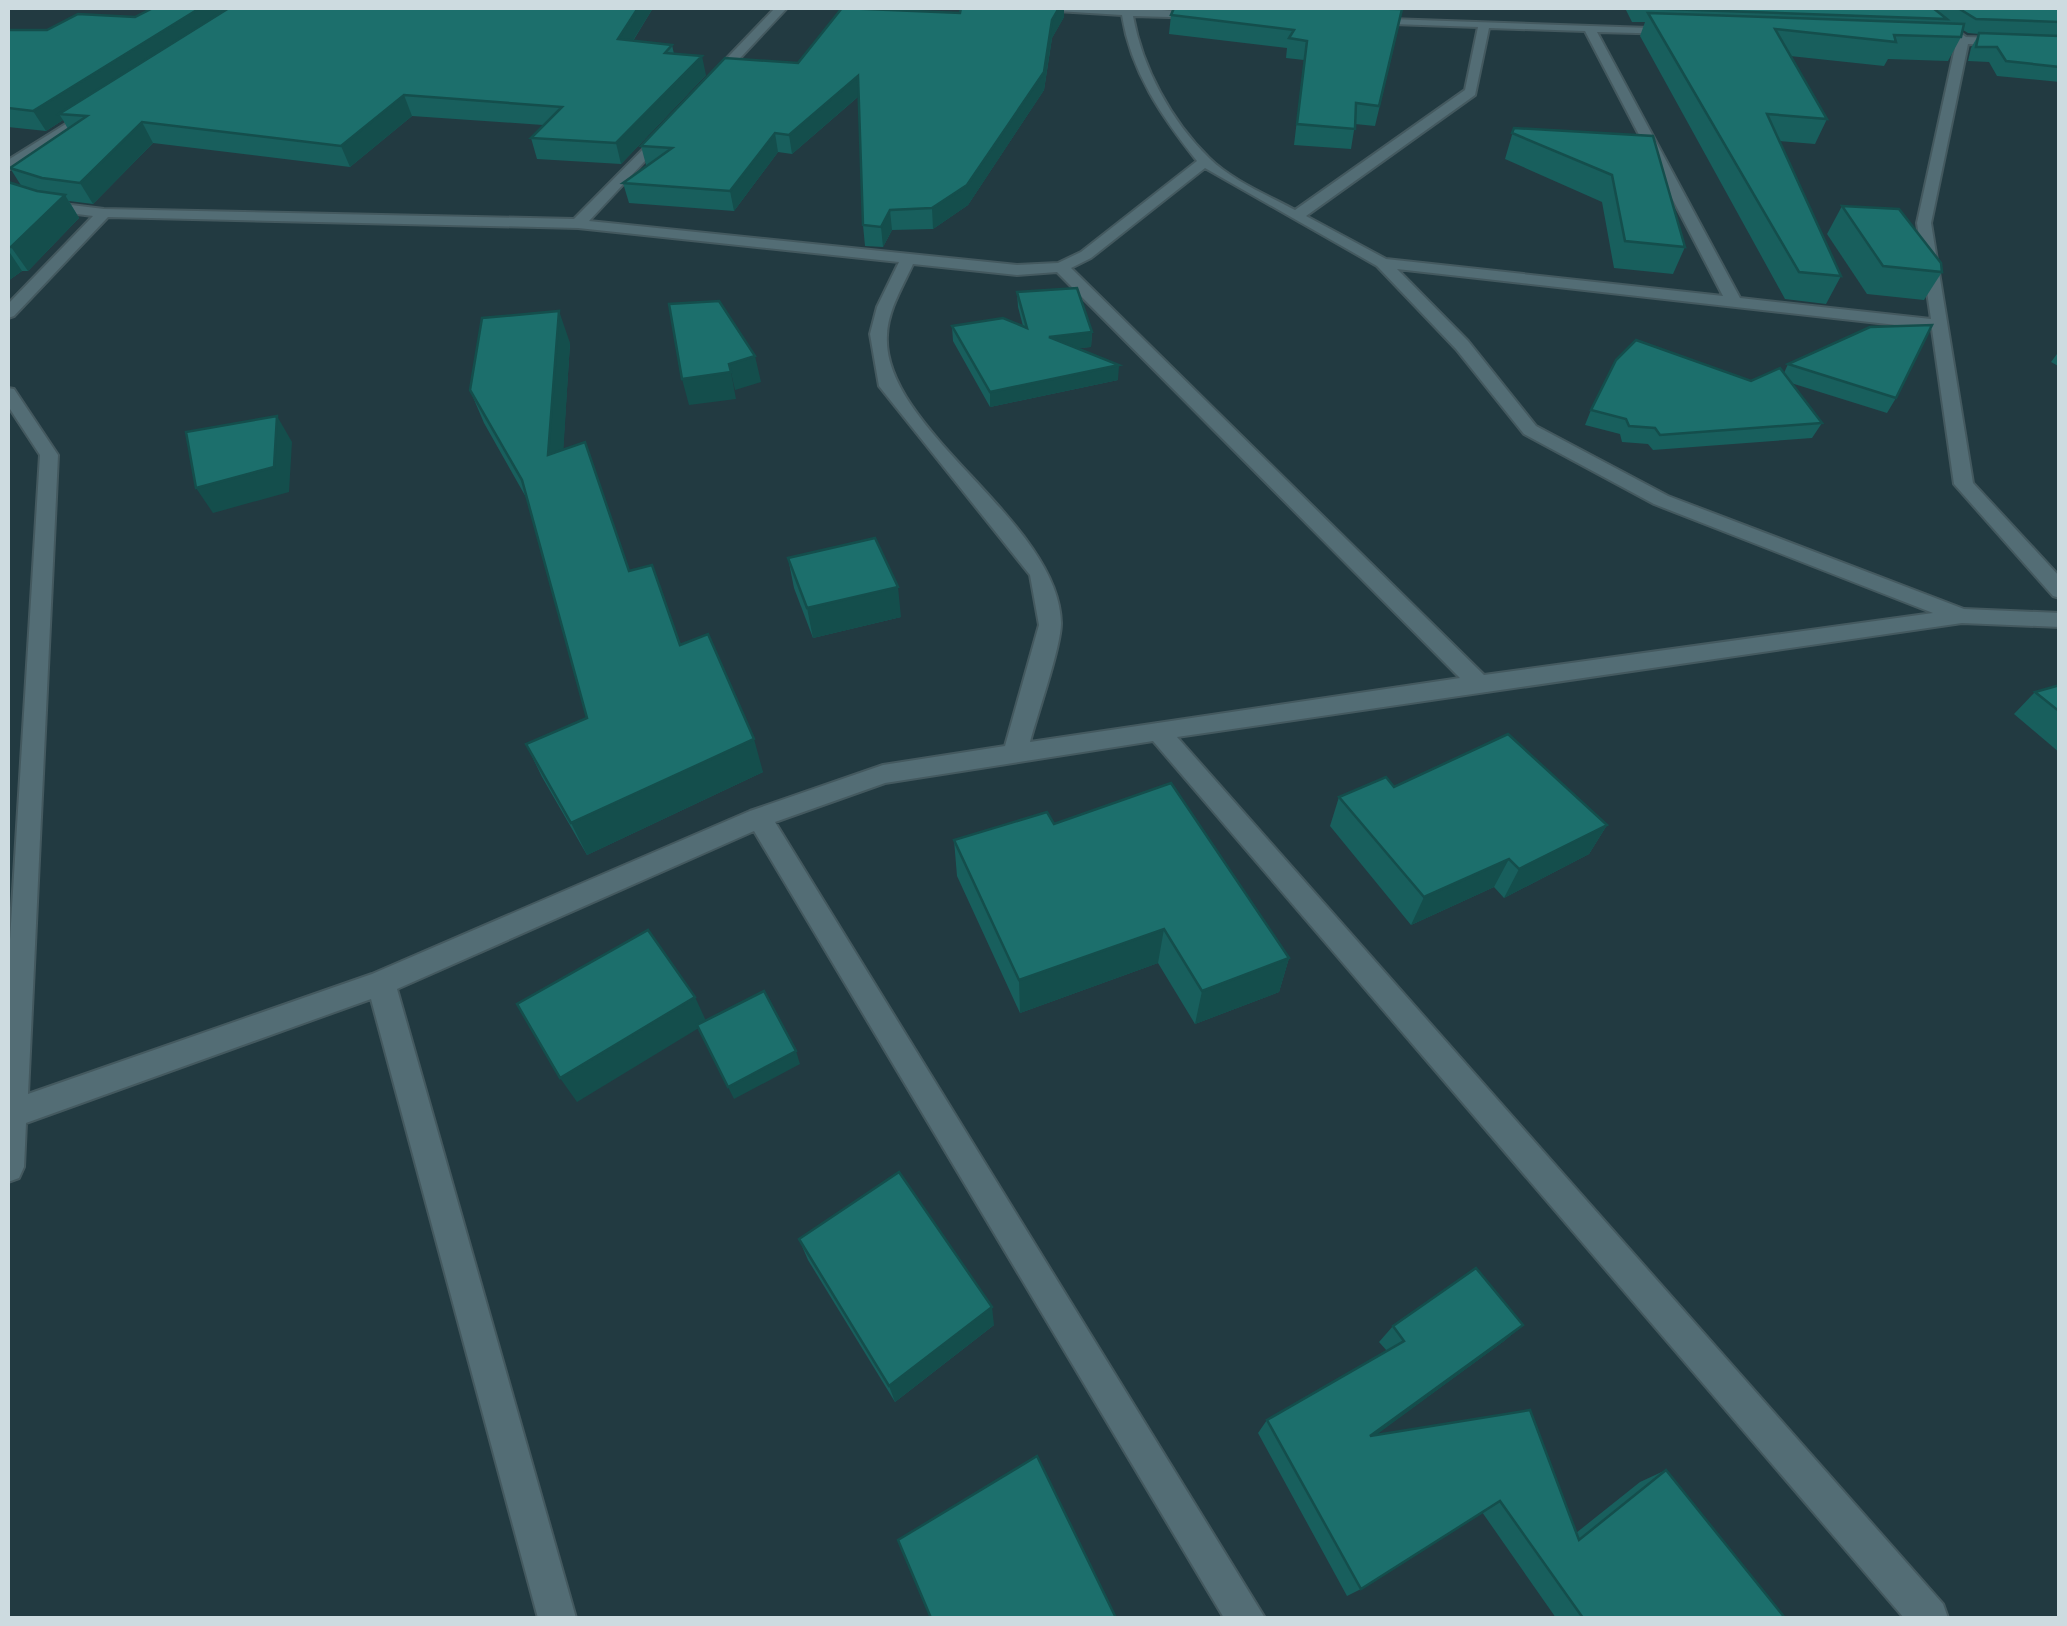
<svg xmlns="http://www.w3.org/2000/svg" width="2067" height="1626" font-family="Montserrat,sans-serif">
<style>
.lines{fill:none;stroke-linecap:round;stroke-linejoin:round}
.minor-casing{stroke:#44595f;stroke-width:4}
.minor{fill:#536d75;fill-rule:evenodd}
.wall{fill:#185f5d}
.shaded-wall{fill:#144e4c}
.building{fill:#1c6f6c;stroke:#144e4c;stroke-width:2.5}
</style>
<rect width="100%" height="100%" fill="#223a41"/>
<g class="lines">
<defs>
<g id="minor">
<path d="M775,8h12l-74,79h-8v-6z"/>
<path d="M1008,8h123l78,5 -4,5 -72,-2c9,51 38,105 76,142 22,22 58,37 86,52l170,-120 13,-63 -113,-4 -4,-5 318,11 -4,5 -78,-2 143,266 191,21 -14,-96 39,-180 -30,-2 4,-5h21l-38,-28h12l41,29 94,3v7l-92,-3 -37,179 42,260 87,94v21l-7,-2 -99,-112 -22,-155 -535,-60 71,72 68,85 132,70 296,113 96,4v14l-98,-4 -785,114 766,867 5,14h-44l-751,-877 -268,42 -110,39 490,796h-41l-470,-787 -357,158 179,629h-38l-167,-619 -345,124 -2,44 -5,11 -11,4v-210l32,-517 -32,-49v-18l6,1 44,66 -30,639 344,-120 378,-163 133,-46 122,-19 34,-121 -9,-50 -151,-189 -9,-52 7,-27 22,-45 -321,-34 -470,-11 -94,99 -6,2v-14l85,-88 -40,-5 -45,-14v-9l47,15 49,6 470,10 91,-92 5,1v6l-81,87 428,44 41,-2 23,-11 116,-91c-35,-44 -66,-89 -75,-146zM1489,28l96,3 138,265 -337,-37 -80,-43 169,-121zM1205,168l172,98 79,83 68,85 130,70 279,109 -449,62 -413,-407 20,-10zM913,264l104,11 40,-3 403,406 -430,64c7,-27 31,-95 31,-119 -2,-102 -180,-194 -174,-288 1,-25 16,-49 26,-71z"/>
<path d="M93,107l6,4 -1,3 -90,56v-10z"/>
</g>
</defs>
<use href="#minor" class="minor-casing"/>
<use href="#minor" class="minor"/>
</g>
<g class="wall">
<path d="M228,8h425l-20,33 39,4 2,9 32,21 -85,89 -84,-5 -6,-21 12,-13 -131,-9 -62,51 -197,-24 -60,61 -24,-3 10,17 -51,53h-6l-14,10v-99l14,5 -12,-19 58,-39 -5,-9 -17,11 -38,-4v-97h39l88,-13 89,-7z"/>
<path d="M1174,8h229l-28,118 -20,-2 -4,25 -57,-4 10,-85 -18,-2 1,-10 -118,-14 2,-19z"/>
<path d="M1625,8h435v74l-63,-6 -8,-14 -21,-1 3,-13 8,-14 -11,-1 -5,-3 -2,7 -13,24 -60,-2 -4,7 -94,-10 37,63 -12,25 -36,-3 62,135 -15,28 -41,-5 -145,-263 5,-14h-13z"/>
<path d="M1064,17l-12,21 -8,52 -76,115 -35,24 -41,1 -9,17 -18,-1 -2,-21 -4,-129 -67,58 -14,-2 -44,59 -105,-8 -6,-20 24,-17 -1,-1 -5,-19 157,-83z"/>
<path d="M1514,128l139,8 32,111 -12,27 -59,-6 -12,-66 -97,-43z"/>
<path d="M1842,206l100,66 -18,28 -57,-6 -40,-60z"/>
<path d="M1017,292l75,40 -1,15 -13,1 40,32 -128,27 -37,-66 -1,-15h71l-5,-19z"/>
<path d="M570,343l-7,107 66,121 51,74 83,127 -176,83 -45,-78 -16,-33 61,-26 -60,-219 -43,-76 -14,-33z"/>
<path d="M2060,350v17l-9,-5z"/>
<path d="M1788,364l108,34 -9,15 -96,-30 31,40 -10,15 -159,12 -5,-6 -26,-2 -2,-8 -35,-9 6,-15 160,-29 33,-8z"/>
<path d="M788,558l113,59 -88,21 -19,-50z"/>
<path d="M2060,685v68l-46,-39 21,-22z"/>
<path d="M1394,787l213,38 -18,29 -85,44 -10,-11 -83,38 -81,-99 9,-29z"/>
<path d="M1054,824l235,134 -10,34 -84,32 -37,-61 -138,50 -63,-137 -3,-36z"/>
<path d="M799,1239l195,86 -99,77 -87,-142z"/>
<path d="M1523,1325l-19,16 -129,94 201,98 64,-51 26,-12 119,148h-229l-74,-106 -121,77 -14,7 -89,-163 9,-13 120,-69 -8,-9 14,-16z"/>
</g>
<g class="shaded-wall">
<path d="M200,8h23l3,7 -167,99 4,6 -17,11 -13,-20z"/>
<path d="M638,8h15l-31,50 -4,-19z"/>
<path d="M1059,8h5v9l-12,21 -8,52 -76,115 -35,24 -1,-21z"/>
<path d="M702,56l4,19 -85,89 -5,-21z"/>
<path d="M858,76l2,19 -68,59 -3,-19z"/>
<path d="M404,95l8,21 -62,51 -9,-21z"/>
<path d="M142,122l11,21 -60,61 -13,-21z"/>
<path d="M775,133l3,19 -44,59 -4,-20z"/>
<path d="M65,195l14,23 -51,53 -17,-24z"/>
<path d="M890,210l2,20 -9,17 -2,-20z"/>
<path d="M8,250l14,21 -14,10z"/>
<path d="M559,311l11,32 -9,145 -13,-33z"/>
<path d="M1092,332l-1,15 -43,4 1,-14z"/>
<path d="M755,356l6,26 -26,8 -6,-26z"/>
<path d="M1119,365l-1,15 -128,27v-15z"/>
<path d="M731,372l5,27 -47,6 -7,-26z"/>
<path d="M277,416l15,26 -3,50 -76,21 -17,-25z"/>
<path d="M898,587l3,30 -88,21 -6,-30z"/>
<path d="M754,739l9,33 -176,83 -16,-32z"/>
<path d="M1607,825l-18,29 -85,44 15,-29z"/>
<path d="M1509,859l-15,28 -83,38 13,-28z"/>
<path d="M1164,929l-6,34 -138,50 -1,-33z"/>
<path d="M1289,958l-10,34 -84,32 7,-33z"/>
<path d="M695,997l12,26 -130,79 -17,-24z"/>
<path d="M796,1051l4,13 -66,35 -6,-12z"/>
<path d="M992,1307l2,18 -99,77 -6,-16z"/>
<path d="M1523,1325l-19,16 -147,108 13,-13z"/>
</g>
<g class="building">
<path d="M153,8h47l-167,103 -25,-3v-78h39l31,-16 57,3z"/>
<path d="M229,8h409l-20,31 54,6 -7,8 37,3 -86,87 -85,-5 31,-31 -158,-12 -63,51 -199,-24 -62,61 -38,-5 -32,-10 77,-52 -28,-2z"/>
<path d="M842,8l118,5 1,-5h98l-7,12 -8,52 -77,113 -35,23 -42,2 -9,17 -18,-2 -5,-149 -69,59 -14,-2 -45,58 -107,-8 49,-35 -31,-2 84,-88 73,5z"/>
<path d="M1174,8h170l58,1 -23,97 -23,-3 -1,26 -58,-5 10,-83 -18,-3 5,-8 -123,-15z"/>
<path d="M1637,8h296l14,11z"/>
<path d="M1958,8h102v14l-84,-3z"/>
<path d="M1648,13l316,11 -3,13 -67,-2 2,7 -121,-13 52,90 -60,-5 74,162 -42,-4z"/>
<path d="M1979,33l81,3v31l-54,-6 -9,-14h-21z"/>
<path d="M1514,128l139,8 32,111 -60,-6 -13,-66 -100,-42z"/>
<path d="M8,182l29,9 28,4 -54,52h-3z"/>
<path d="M1842,206l57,3 42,54 1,9 -59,-6z"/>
<path d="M1077,288l15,44 -43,5 70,28 -129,27 -38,-66 51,-8 24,10 -10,-36z"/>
<path d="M719,301l36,55 -26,8 2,8 -49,7 -13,-75z"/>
<path d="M559,311l-11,144 37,-13 44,129 23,-6 28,80 28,-11 46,105 -183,84 -45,-79 61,-26 -65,-238 -52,-90 12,-72z"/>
<path d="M1932,325l-36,73 -108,-34 82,-37z"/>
<path d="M1636,340l115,41 29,-13 42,55 -162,12 -5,-7 -26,-2 -3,-7 -35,-9 25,-50z"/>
<path d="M277,416l-3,51 -78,21 -10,-56z"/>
<path d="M875,538l23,49 -91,21 -19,-50z"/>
<path d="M2060,685v27l-25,-20z"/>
<path d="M1508,734l99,91 -88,44 -10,-10 -85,38 -85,-100 47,-20 8,10z"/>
<path d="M1171,783l118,175 -87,33 -38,-62 -145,51 -65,-140 93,-28 7,12z"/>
<path d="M648,930l47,67 -135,81 -43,-74z"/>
<path d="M764,991l32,60 -68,36 -31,-62z"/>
<path d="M899,1172l93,135 -103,79 -90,-147z"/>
<path d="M1476,1268l47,57 -153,111 160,-26 49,130 87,-70 119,148h-202l-83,-117 -139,88 -94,-169 137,-79 -11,-15z"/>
<path d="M1037,1456l79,162h-185l-33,-78z"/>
</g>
<rect width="2067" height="1626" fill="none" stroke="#cddbe0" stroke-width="20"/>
</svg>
